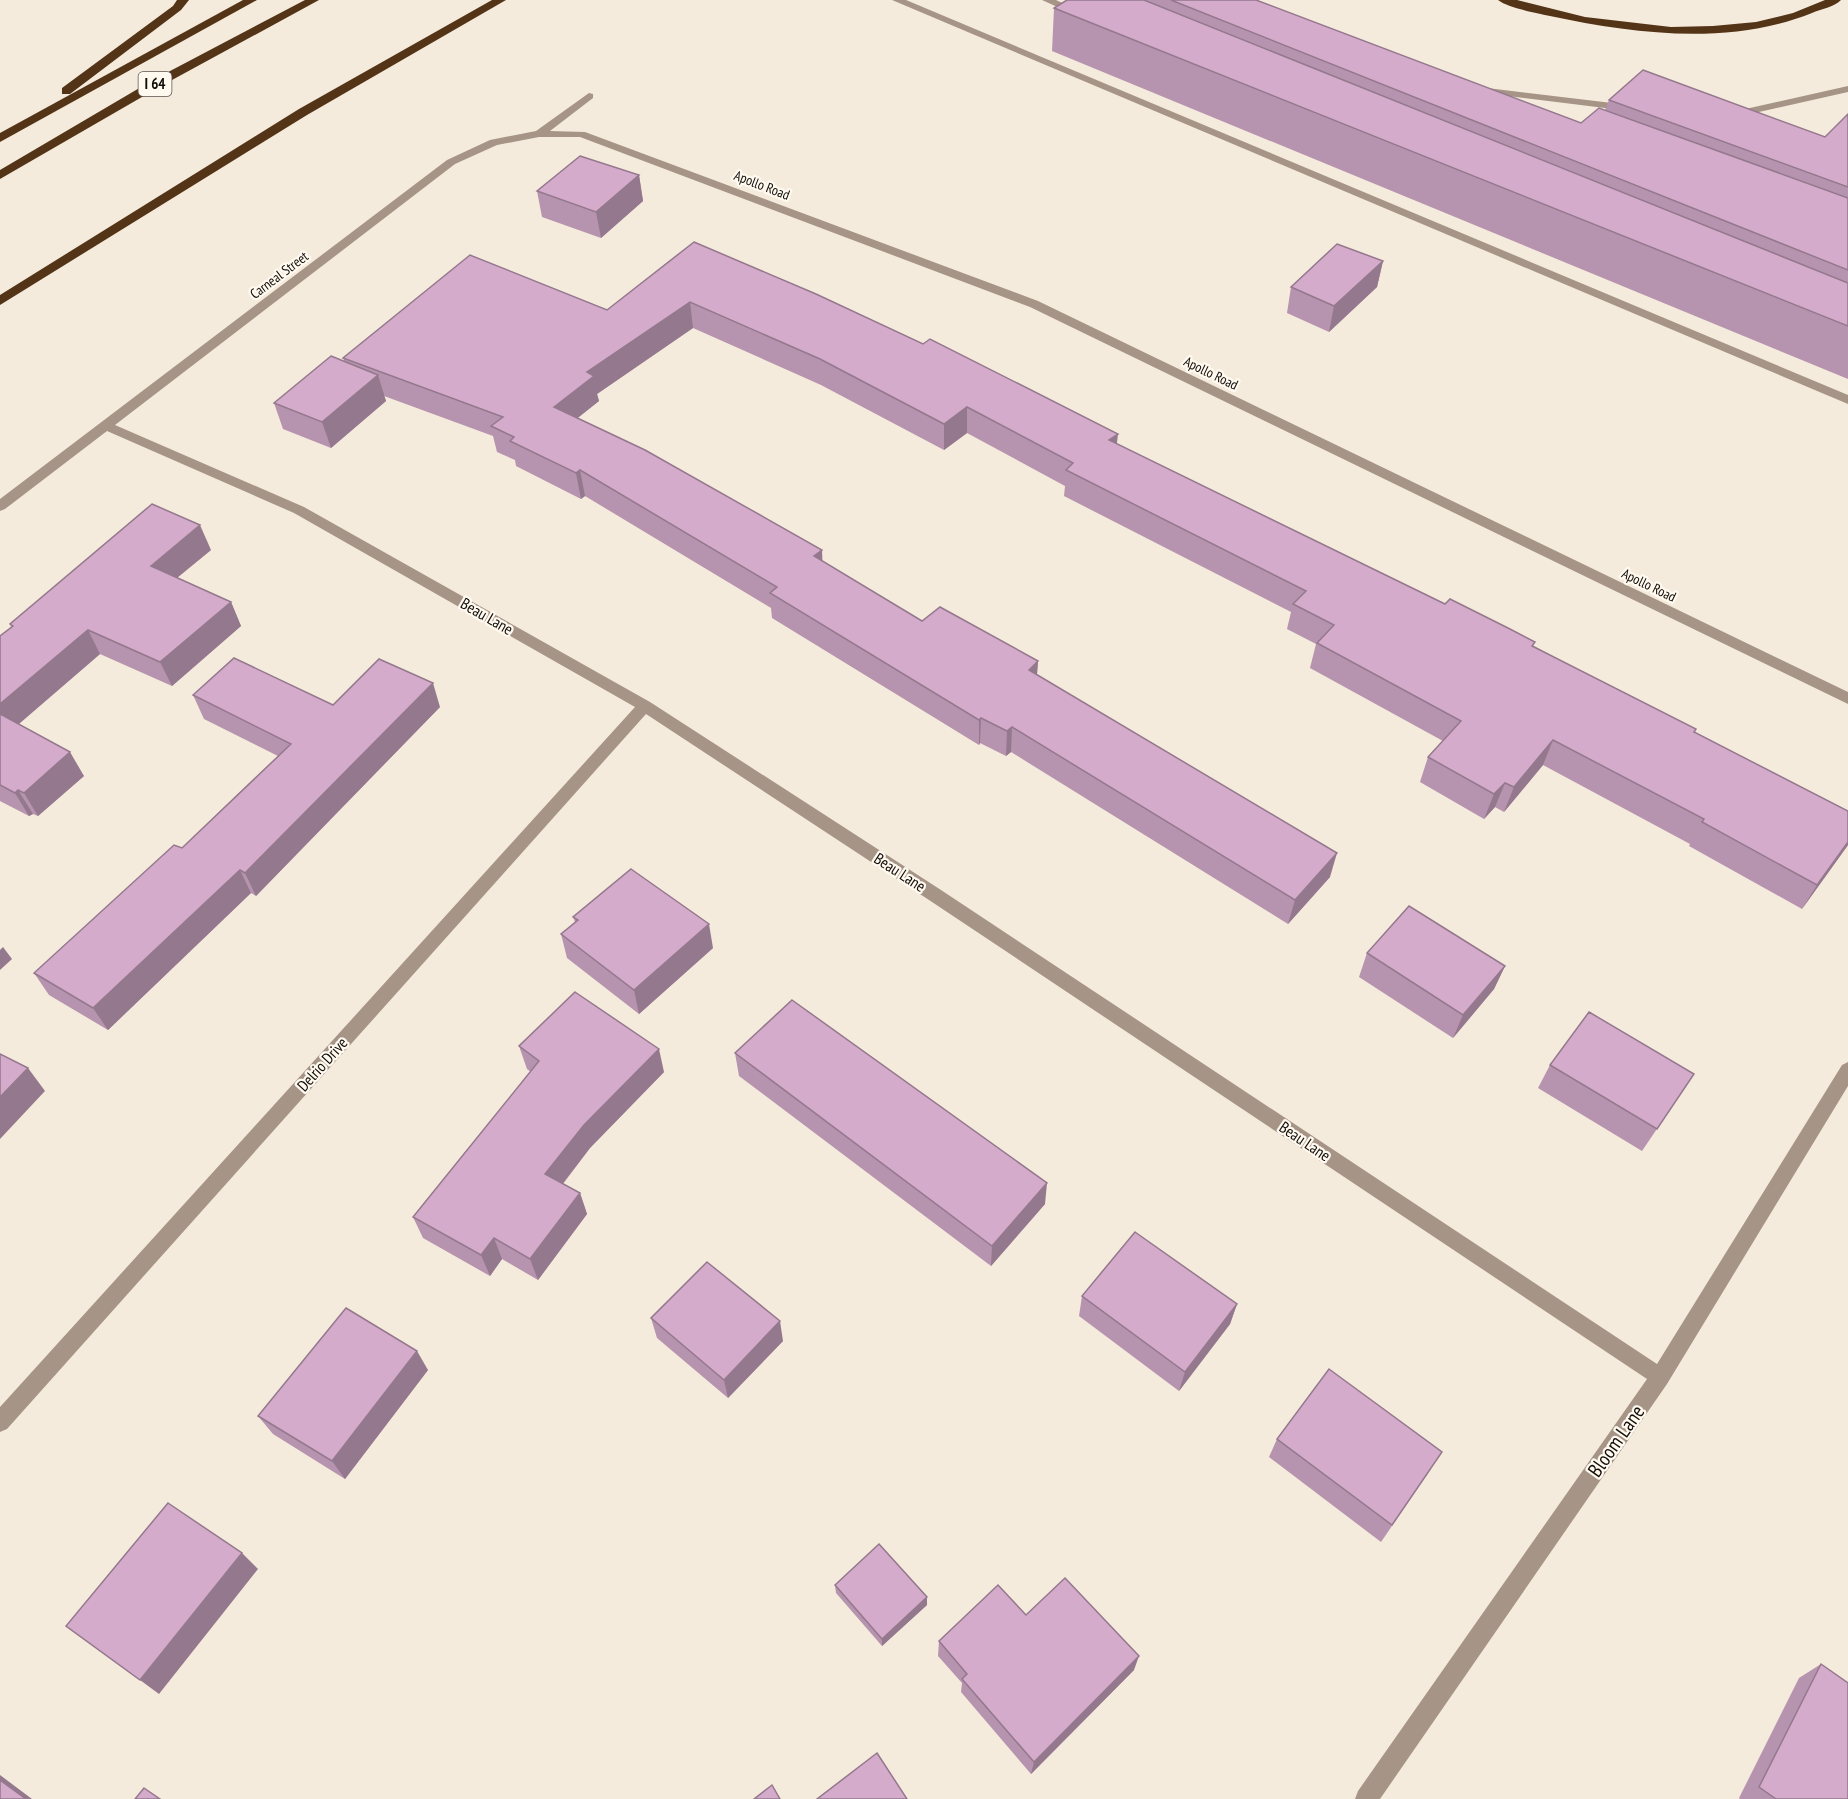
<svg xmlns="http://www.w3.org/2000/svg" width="1848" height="1799" font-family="'PT Sans Narrow',sans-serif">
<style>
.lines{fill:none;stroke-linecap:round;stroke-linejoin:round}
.service{fill:#a69587;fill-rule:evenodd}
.minor{fill:#a69587;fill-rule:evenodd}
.motorway{fill:#543417;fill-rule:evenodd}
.wall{fill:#b693ae}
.shaded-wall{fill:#94788d}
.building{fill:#d4abca;stroke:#94788d;stroke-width:1.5}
.labels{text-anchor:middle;stroke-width:4.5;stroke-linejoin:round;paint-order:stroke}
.far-street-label{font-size:14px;fill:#100d08;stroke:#fff9f0}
.shield{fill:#fff9f0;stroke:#58544e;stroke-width:1.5}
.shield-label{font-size:15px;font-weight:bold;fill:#100d08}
.street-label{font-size:16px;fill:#100d08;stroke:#fff9f0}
.near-street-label{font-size:20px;fill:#100d08;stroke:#fff9f0}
</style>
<rect width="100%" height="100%" fill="#f5ebdc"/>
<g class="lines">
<g class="service">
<path d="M892,0h14l942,395v9z"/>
<path d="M1042,0h14l28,13 -9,2z"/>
<path d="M1848,86v6l-116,26 -6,-3 6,-3z"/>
<path d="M1479,87l150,18 6,3 -6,3 -154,-19v-4z"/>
</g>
<path class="minor" d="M589,93l4,1v4l-43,33 35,1 453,169 810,391v12l-818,-397 -450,-170h-41l-42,8 -42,19 -340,261 189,82 346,195 291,188 716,474 185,-299 6,-3v24l-181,298 -287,415h-25l3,-8 289,-412 -718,-479 -283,-186 -639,715 -7,3v-25l635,-700 -341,-194 -187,-82 -102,78 -5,2v-12l447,-339 43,-20 46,-9z"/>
<g class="motorway">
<path d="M177,0h12l-8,10 -111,84h-8v-6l111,-82z"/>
<path d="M243,0h14l-257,142v-9z"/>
<path d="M305,0h14l-158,86 -161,93v-9l153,-90z"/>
<path d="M492,0h14l-199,115 -307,190v-10l299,-186z"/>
<path d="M1498,0h19l68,17 86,10 42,-1 43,-4 37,-9 32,-13h16c-7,7 -20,9 -29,13 -83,33 -177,21 -262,3 -13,-3 -42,-8 -52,-16z"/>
</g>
</g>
<g class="wall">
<path d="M1067,0h189l325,123 24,-13 4,-10 216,37 23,-23v265l-796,-328 2,-43z"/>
<path d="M639,175l4,26 -42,37 -59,-21 -5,-26z"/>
<path d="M694,242l423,202 328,160 89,42 161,87 153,112 -46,64 -113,-63 1,-2 -147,-79 -39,47 -9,-5 -11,12 -64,-37 8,-25 15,-16 -133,-73 6,-24 -29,-15 4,-17 -227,-116 1,-10 -98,-53 -23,17 -123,-65 -128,-57 -96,66 2,7 -22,17 245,143 100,60 116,40 -1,14 293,202 -42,47 -277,-172 -5,4 -26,-13 -1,2 -207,-127 -1,-10 -186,-112 -4,3 -65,-33 -1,-6 -18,-8 -4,-16 -109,-40 2,5 -55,47 -48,-19 -9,-26 70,-42 -1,-3 264,-48z"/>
<path d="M1383,261l-6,26 -48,45 -42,-19 4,-26z"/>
<path d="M211,550l-34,28 54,24 10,24 -69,60 -72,-32 -81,70 65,52 -46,40 -5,-2 -4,2 -29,-15v-165l11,-9 -1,-3z"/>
<path d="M193,695l140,10 107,2 -184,189 -5,-3 -143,137 -59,-35 -15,-22 148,-125 96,-92 -74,-37z"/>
<path d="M573,917l140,31 -74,66 -72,-56 -6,-24 14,-12z"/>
<path d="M1367,953l138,13 -11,23 -41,49 -94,-61z"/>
<path d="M519,1046l145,26 -74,76 -27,36 17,9 7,21 -49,66 -36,-21 -12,17 -67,-38 -10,-21 118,-145 -4,-3z"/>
<path d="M735,1053l310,151 -54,62 -252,-190z"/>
<path d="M1550,1065l144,9 -52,77 -104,-63z"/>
<path d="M1082,1296l155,8 -7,20 -51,67 -100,-75z"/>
<path d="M651,1318l132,23 -55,57 -71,-60z"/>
<path d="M428,1370l-83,109 -72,-45 -15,-18z"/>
<path d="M1277,1439l154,30 -50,73 -112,-85z"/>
<path d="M835,1585l92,12v8l-45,41 -46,-53z"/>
<path d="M1026,1615l108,55 -103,104 -70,-82 1,-9 -24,-27 1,-15z"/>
<path d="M1821,1664l27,135h-108l-1,-1 60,-120z"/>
</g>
<g class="shaded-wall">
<path d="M639,175l4,26 -42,37 -5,-26z"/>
<path d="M1383,261l-6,26 -48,45 5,-26z"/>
<path d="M690,302l3,26 -96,66 2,7 -40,32 -5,-26 33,-35z"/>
<path d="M378,375l8,26 -55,47 -9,-26z"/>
<path d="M967,407v26l-23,17v-26z"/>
<path d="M1118,434l-3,26 -6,-20z"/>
<path d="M580,470l5,26 -4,3 -5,-26z"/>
<path d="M200,525l11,25 -49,40 -11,-24z"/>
<path d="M822,550l1,26 -9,-20z"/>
<path d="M231,602l10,24 -69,60 -12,-24z"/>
<path d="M88,630l12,24 -93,80 -7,-13v-17z"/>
<path d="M1038,661l-2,25 -7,-16z"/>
<path d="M433,683l7,24 -184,189 -11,-23z"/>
<path d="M981,718l-1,25 -1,2v-25z"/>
<path d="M1012,727l-1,25 -5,4 1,-25z"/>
<path d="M1553,740l-10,25 -39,47 10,-25z"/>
<path d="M70,752l14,24 -46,40 -14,-23z"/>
<path d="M1505,783l-10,24 -11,12 10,-25z"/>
<path d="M18,790l15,24 -4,2 -14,-23z"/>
<path d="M1848,842v3l-46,64 15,-24z"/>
<path d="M1337,853l-7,24 -42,47 7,-24z"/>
<path d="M240,870l11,23 -143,137 -15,-22z"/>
<path d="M709,924l4,24 -74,66 -5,-24z"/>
<path d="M3,947l9,12 -12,11v-20z"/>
<path d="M1505,966l-11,23 -41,49 10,-23z"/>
<path d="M659,1049l5,23 -74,76 -37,48 -8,-22 39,-49z"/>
<path d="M28,1068l17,23 -45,48v-42z"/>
<path d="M1047,1183l-2,21 -54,62 1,-20z"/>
<path d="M580,1193l7,21 -49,66 -8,-21z"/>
<path d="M494,1238l8,21 -12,17 -9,-21z"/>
<path d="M1237,1304l-7,20 -51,67 6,-19z"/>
<path d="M780,1321l3,20 -55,57 -4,-18z"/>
<path d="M417,1351l11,19 -83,109 -13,-18z"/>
<path d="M242,1553l16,16 -99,125 -19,-14z"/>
<path d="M927,1597v8l-45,41v-7z"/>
<path d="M1139,1656l-5,14 -103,104 3,-12z"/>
<path d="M0,1775l32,24h-6l-26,-19z"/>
</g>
<g class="building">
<path d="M1067,0h77l704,283v43l-794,-318z"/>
<path d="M1171,0h85l325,123 18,-15 249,90v72z"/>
<path d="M1643,70l182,67 23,-23v73l-239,-87z"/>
<path d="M580,156l59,19 -43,37 -59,-21z"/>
<path d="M694,242l122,52 107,50 7,-5 188,95 -9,6 336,164 5,-5 60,30 25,13 -3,4 164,83 -2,3 154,79v31l-31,43 -115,-63 2,-3 -151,-79 -39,47 -9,-4 -11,11 -66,-37 33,-36 -144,-78 17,-18 -41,-21 13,-13 -240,-121 7,-7 -106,-56 -23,17 -124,-65 -130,-57 -103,70 7,4 -40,31 91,43 177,100 -8,6 108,65 18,-14 98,54 -9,9 308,183 -42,47 -283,-173 -5,4 -26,-13 -2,2 -209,-127 7,-6 -197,-117 -4,3 -66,-32 4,-4 -23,-11 12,-9 -160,-59 127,-103 137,55z"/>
<path d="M1337,244l46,17 -49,45 -43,-19z"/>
<path d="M331,356l47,19 -56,47 -48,-19z"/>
<path d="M152,504l48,21 -49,41 80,36 -71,60 -72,-32 -88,74v-68l13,-10 -3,-2z"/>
<path d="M234,658l99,47 46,-46 54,24 -188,190 -5,-3 -147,138 -59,-35 140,-128 8,3 109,-104 -98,-49z"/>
<path d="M0,714l70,38 -46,41 -6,-3 -3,3 -15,-8z"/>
<path d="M631,869l78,55 -75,66 -73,-56 17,-14 -5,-3z"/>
<path d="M1409,906l96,60 -42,49 -96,-62z"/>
<path d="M575,992l84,57 -75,76 -39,49 35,19 -50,66 -36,-21 -13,17 -68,-38 126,-156 -20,-15z"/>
<path d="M792,1000l255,183 -55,63 -257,-193z"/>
<path d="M1589,1012l105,62 -37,55 -107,-64z"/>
<path d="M0,1054l28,14 -28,29z"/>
<path d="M1135,1232l102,72 -52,68 -103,-76z"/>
<path d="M707,1262l73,59 -56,59 -73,-62z"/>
<path d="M346,1308l71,43 -85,110 -74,-45z"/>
<path d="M1329,1369l113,83 -50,73 -115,-86z"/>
<path d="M168,1503l74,50 -102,127 -74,-54z"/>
<path d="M879,1544l48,53 -45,42 -47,-54z"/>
<path d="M1065,1578l74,78 -105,106 -72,-83 5,-5 -28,-33 59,-56 28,30z"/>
<path d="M1821,1664l27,19v116h-72l-17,-12z"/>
<path d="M877,1753l30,46h-90z"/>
<path d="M0,1780l26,19h-26z"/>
<path d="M772,1785l8,14h-26z"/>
<path d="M144,1788l16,11h-25z"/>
</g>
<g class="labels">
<g class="far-street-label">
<text transform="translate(762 185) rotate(21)" y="5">Apollo Road</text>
<text transform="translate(279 275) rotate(-37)" y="5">Carneal Street</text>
<text transform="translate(1211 373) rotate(26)" y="5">Apollo Road</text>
<text transform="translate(1649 585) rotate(26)" y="5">Apollo Road</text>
</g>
<rect class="shield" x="138.5" y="72" width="33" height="24" rx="4.5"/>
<g class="shield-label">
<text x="155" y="89">I 64</text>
</g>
<g class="street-label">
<text transform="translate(487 616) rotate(30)" y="6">Beau Lane</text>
<text transform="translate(900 872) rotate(33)" y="6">Beau Lane</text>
<text transform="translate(322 1064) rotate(-48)" y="6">Delrio Drive</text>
<text transform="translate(1305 1141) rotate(34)" y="6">Beau Lane</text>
</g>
<g class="near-street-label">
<text transform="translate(1616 1441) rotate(-55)" y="7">Bloom Lane</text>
</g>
</g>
</svg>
